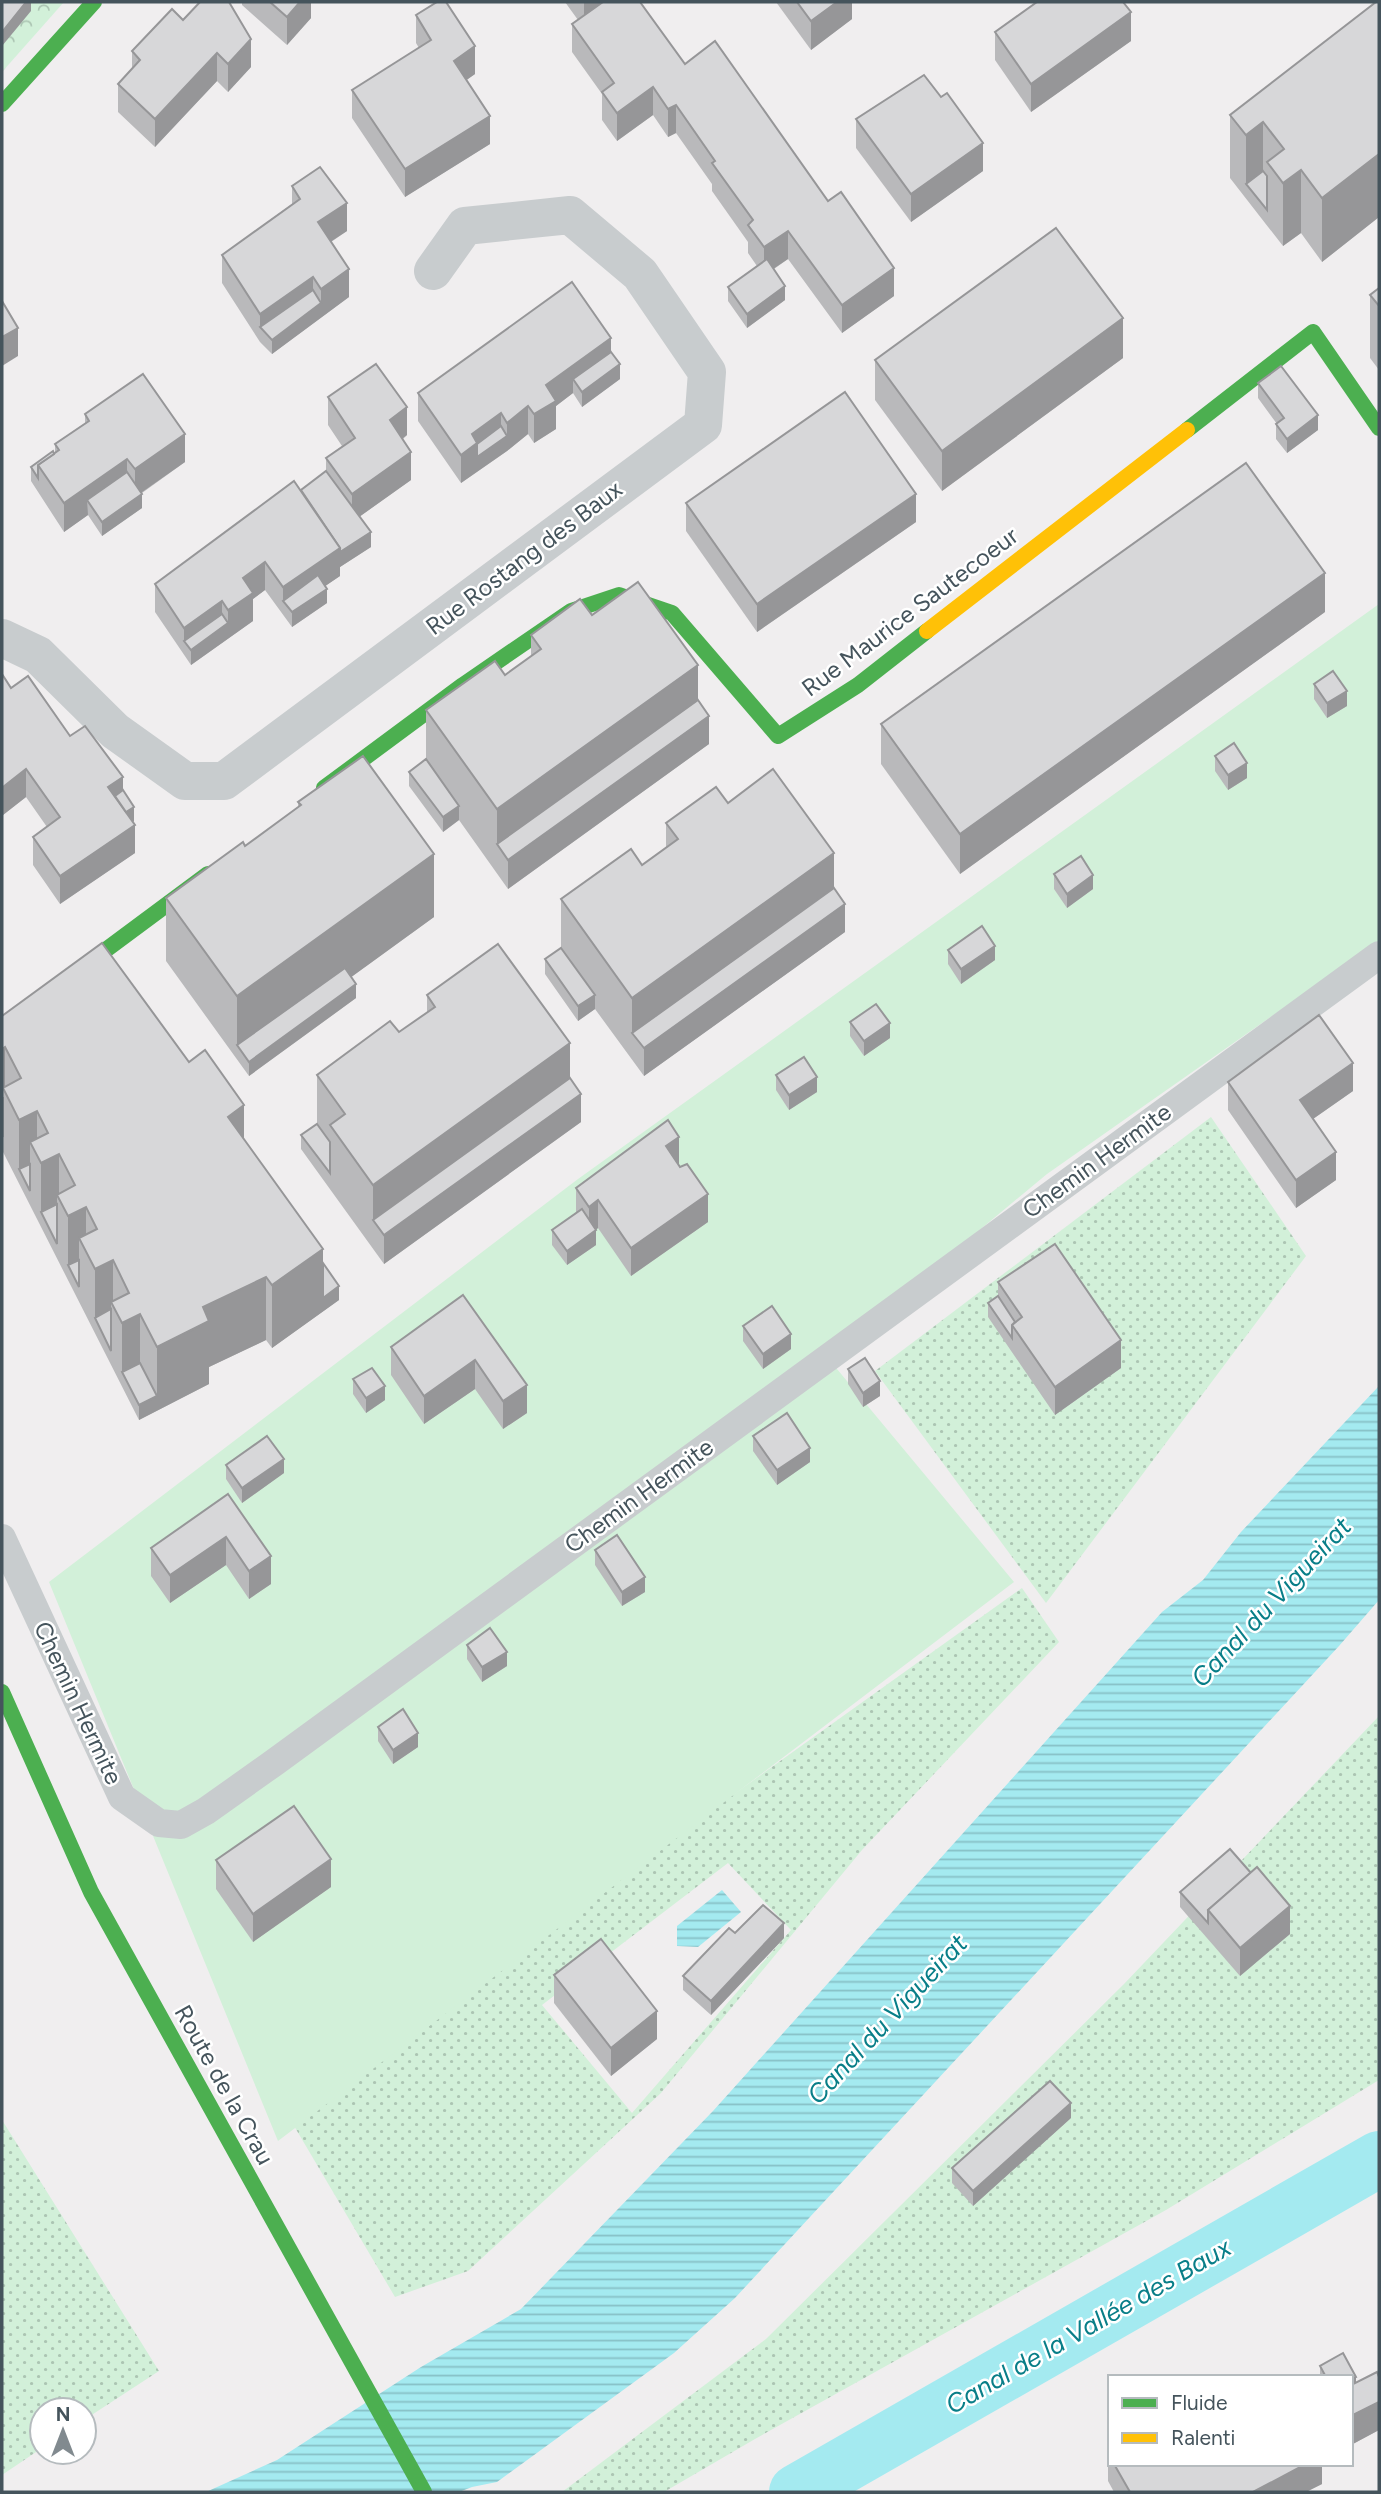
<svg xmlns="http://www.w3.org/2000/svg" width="1381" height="2494" font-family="Figtree,sans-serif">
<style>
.grass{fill:url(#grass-dots);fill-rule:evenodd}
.forest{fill:url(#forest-crowns)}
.garden{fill:#d2f0d9}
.water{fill:url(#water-rules)}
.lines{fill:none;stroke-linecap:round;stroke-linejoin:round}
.canal{stroke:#a4eaf0;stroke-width:56}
.lane{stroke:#c8ccce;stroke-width:28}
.street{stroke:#c8ccce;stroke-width:38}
.fast{stroke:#4caf50;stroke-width:16}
.slow{stroke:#ffc107;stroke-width:16}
.wall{fill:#b9b9bb}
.shaded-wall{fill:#969698}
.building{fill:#d7d7d9;stroke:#969698;stroke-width:2}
.labels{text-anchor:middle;stroke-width:5;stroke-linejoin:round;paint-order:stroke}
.street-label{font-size:24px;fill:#45545c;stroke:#fff}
.water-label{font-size:26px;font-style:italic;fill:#087e88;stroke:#fff}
</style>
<defs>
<pattern id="grass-dots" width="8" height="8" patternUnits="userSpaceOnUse" patternTransform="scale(1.75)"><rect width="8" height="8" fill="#d2f0d9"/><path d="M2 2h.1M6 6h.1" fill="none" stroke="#acc5b3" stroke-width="1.8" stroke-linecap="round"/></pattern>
<pattern id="forest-crowns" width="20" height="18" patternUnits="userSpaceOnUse" patternTransform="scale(1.75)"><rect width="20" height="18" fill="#d2f0d9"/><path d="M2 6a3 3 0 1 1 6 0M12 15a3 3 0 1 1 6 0" fill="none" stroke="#acc5b3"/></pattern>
<pattern id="water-rules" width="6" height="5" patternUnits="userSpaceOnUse" patternTransform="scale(1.75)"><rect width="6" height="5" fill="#a4eaf0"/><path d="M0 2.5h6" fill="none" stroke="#87c0c6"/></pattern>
</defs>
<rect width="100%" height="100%" fill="#f0eeef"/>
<g class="grass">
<path d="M1211,1117l95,139 -260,347 -171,-232z"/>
<path d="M1022,1588l37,54 -197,208 -201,243 -193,178 -73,26 -108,-183zM728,1863l63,67 -159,183 -90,-108z"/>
<path d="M1379,1716v364l-213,130 -411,229 -91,53h-102l204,-153 358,-355z"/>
<path d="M2,2120l157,251 -75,49v-10h-42v38l-40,27z"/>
</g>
<path class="forest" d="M2,2h62l-62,70z"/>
<path class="garden" d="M1379,604v337l-332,233 -220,183 187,225 -736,559 -229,-559 529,-403z"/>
<g class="water">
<path d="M1379,1386v214l-40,46 -604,652 -61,55 -177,129 -25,5 -13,5h-253l71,-32 144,-93 100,-58 192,-198 449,-499 41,-32 38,-48z"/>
<path d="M722,1890l19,22 -43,35 -21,-1v-20z"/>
</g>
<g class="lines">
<path class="canal" d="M797,2492l582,-333"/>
<path class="lane" d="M2,1538l120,259 37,26 22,2 25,-14 69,-49 1104,-807"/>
<path class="street" d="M2,638l36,17 77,76 70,50h39l479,-356 4,-53 -67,-98 -70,-59 -105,11 -32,45"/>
<g class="fast">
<path d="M2,104l92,-102"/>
<path d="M1187,430l126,-98 66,96"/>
<path d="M324,788l139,-103 108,-74 48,-16 53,18 106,123 80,-51 69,-54"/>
<path d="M2,1027l206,-153"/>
<path d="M2,1692l89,200 333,600"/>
</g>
<path class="slow" d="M927,631l260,-201"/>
</g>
<g class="wall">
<path d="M242,2h69v16l-24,27 -45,-40z"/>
<path d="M565,2h75l45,62 209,232 -52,37 -54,-74 -14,10 11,31 -38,28 -19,-27v-14l29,-21 -9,-13v-11l-36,-51v-7l-36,-51 -8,4 -15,-22 -36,26 -15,-21v-26l-30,-42v-28l6,-4z"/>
<path d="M776,2h76v17l-41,31z"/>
<path d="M1379,2v215l-57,45 -21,-29 -18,13 -53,-68v-63z"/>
<path d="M416,15l59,59 -9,6 24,64 -85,53 -53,-79v-28l67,-42 -3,-5z"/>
<path d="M183,20l68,47 -23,25 -11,-11 -62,66 -37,-35v-28l14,-15v-18z"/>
<path d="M995,32l136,9 -100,71 -36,-52z"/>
<path d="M856,119l127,52 -72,51 -55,-74z"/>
<path d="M292,186l55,45 -16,11 18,55 -77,57 -12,-12 -38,-59v-28l70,-51z"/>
<path d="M1379,288v82l-9,-12v-63z"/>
<path d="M611,352l9,27 -38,28 -9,-14 -17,13v23l-22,14 -6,-9 -21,17 -46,32 -43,-62v-28z"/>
<path d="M1123,358l-181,133 -67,-91v-40z"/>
<path d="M1258,383l60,47 -31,23 -11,-14v-15h1l-19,-26z"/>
<path d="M328,397l79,38 -4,4 8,41 -52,37 12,30 -31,20v9l-15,10 2,17 -35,24 -27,-37 -12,9v22l-62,44 -36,-53v-28l145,-94 26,-19v-13l16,-12 -14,-21z"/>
<path d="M85,414l100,48 -43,31v15l-40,28 -14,-21 -24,17 -33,-51v-14l24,-14v-9l30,-21z"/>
<path d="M686,503l230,19 -159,110 -71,-101z"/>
<path d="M1325,612l-365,262 -79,-110v-40z"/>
<path d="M592,615l106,85 11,44 -201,145 -49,-69 -16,12 -34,-46v-14l17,-13v-49l79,-35 26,-18v-22z"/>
<path d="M2,674l9,14 59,48 53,54 11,31 -1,1 2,31 -75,51 -27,-39v-28l14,-10 -21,-30 -23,18 -1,-1z"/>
<path d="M1314,684l33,22 -20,12 -13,-19z"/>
<path d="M1215,756l32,22 -19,12 -13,-19z"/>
<path d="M298,802l136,115 -83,60 5,21 -107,78 -83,-115v-63l79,-52 53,-39z"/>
<path d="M728,803l106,85 11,44 -201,144 -49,-67 -17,12 -33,-47v-15l16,-11v-49l81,-34 24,-18v-24z"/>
<path d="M1054,874l39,15 -26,19 -13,-19z"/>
<path d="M948,950l47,10 -34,24 -13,-20z"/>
<path d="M427,995l143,83 11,44 -197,142 -83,-115v-14l16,-11v-49l82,-43 28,-20z"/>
<path d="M2,1016l242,123 79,124 16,37 -67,48 -6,-8 -57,27v17l-70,36 -137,-270z"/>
<path d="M850,1022l40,16 -26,18 -14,-20z"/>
<path d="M776,1075l41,17 -28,18 -13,-20z"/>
<path d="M1228,1082l125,9 -40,28 23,61 -40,28 -68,-98z"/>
<path d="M679,1166l29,56 -77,54 -33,-48 -2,2v15l-29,20 -15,-20v-15l24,-16v-26z"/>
<path d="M998,1282l123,86 -66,47 -67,-98v-14l10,-7z"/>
<path d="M463,1295l64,118 -24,16 -28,-40 -51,35 -33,-49v-28z"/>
<path d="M743,1326l48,23 -28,20 -20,-28z"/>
<path d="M848,1369l32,27 -17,11 -15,-23z"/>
<path d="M353,1379l32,21 -19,13 -13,-19z"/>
<path d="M753,1436l57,26 -33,23 -24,-34z"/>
<path d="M226,1465l58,8 -42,30 -16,-24z"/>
<path d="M228,1494l43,90 -22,15 -23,-34 -56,38 -19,-27v-28z"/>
<path d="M595,1550l50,42 -23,14 -27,-41z"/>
<path d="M467,1645l40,21 -25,16 -15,-23z"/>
<path d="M378,1727l40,20 -25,17 -15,-23z"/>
<path d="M216,1860l115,27 -78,55 -37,-53z"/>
<path d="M1180,1892l110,42 -50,42 -60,-69z"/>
<path d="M735,1933l49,5 -73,77 -28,-25v-14z"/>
<path d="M554,1975l103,64 -46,37 -57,-73z"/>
<path d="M1071,2118l-98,88 -21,-23v-15z"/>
<path d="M1343,2353l13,24v6l21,-11 2,5v53l-28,15v-68h-31v-11z"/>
<path d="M1110,2452v12h212v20l-16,8h-192l-6,-11v-28z"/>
</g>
<g class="shaded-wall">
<path d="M26,2h5v9l-29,35v-14z"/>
<path d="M299,2h12v16l-24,27v-28z"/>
<path d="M584,2h39l-39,27z"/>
<path d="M837,2h15v17l-41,31v-29z"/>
<path d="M1131,12v29l-100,71v-28z"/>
<path d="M251,39v28l-23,25v-28z"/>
<path d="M475,46v28l-21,15v-28z"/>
<path d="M217,53v28l-62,66v-28z"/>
<path d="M653,87v28l-36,26v-28z"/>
<path d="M676,105v28l-8,4v-28z"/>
<path d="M490,116v28l-85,53v-28z"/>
<path d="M1263,122v63l-17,-1v-49z"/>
<path d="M983,143v28l-72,51v-28z"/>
<path d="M1379,154v63l-57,45v-64z"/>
<path d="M1301,170v63l-18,13v-63z"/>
<path d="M347,203v28l-29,19v-28z"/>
<path d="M788,231v28l-24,16v-28z"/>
<path d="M894,268v28l-52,37v-28z"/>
<path d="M349,269v28l-77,57v-14l49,-37v-14z"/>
<path d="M313,277v28l-53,22v-13z"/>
<path d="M785,286v14l-38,28v-14z"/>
<path d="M1123,318v40l-181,133v-40z"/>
<path d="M18,328v28l-16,10v-29z"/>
<path d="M611,338v28l-38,13v14l-17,13v23l-22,14v-29l12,-29z"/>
<path d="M620,364v15l-38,28v-15z"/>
<path d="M528,406v28l-21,17 -46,32v-28l11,-21 29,-21v27l6,-4v-13z"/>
<path d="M407,407v28l-17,13v-28z"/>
<path d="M1318,415v15l-31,23v-14z"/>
<path d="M185,434v28l-50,35v-28z"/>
<path d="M411,452v28l-59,42v-28z"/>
<path d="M127,459v28l-40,13 1,15 -24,17v-29z"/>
<path d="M142,494v14l-40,28v-14z"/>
<path d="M916,494v28l-159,110v-28z"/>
<path d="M371,532v15l-31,20v9l-50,34 -7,-9v-14l57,-39z"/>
<path d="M265,562v28l-12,9v22l-62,44v-15l-7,-9v-13l38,-27v26l6,-4v-13l15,-32z"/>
<path d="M1325,573v39l-365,262v-40z"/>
<path d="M327,589v14l-35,24v-15z"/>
<path d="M698,665v59l11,-8v28l-201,145v-29l-11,-16v-35z"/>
<path d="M1347,691v15l-20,12v-15z"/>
<path d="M1247,763v15l-19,12v-15z"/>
<path d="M26,769v28l-23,18v-28z"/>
<path d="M123,777v28l-8,5 -7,-23z"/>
<path d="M459,806v14l-16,12v-15z"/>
<path d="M134,807v14l-14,10v-15z"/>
<path d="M135,825v28l-75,51v-28z"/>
<path d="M834,853v59l11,-8v28l-201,144v-28l-12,-15v-35z"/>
<path d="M434,854v63l-190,138 -7,-10v-49z"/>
<path d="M1093,875v14l-26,19v-14z"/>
<path d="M995,946v14l-34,24v-15z"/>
<path d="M356,984v14l-107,78v-14z"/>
<path d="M595,995v14l-17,12v-15z"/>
<path d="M890,1023v15l-26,18v-15z"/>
<path d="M570,1043v59l11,-8v28l-197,142v-29l-11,-15v-35z"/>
<path d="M5,1047v46l-2,-5 -1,24v-63z"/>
<path d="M1353,1063v28l-53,37v-28z"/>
<path d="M817,1077v15l-28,18v-15z"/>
<path d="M244,1105v63l-16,-51z"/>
<path d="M37,1111v45l-7,-14v36l-11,-9v-49z"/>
<path d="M679,1137v29l-13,-20z"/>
<path d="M1336,1152v28l-40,28v-28z"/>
<path d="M59,1154v46l-2,-5v24l-16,-7v-49z"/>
<path d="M708,1194v28l-77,54v-28z"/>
<path d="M598,1200v28l-8,6 6,-4v15l-29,20v-14l22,-16v-28z"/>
<path d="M86,1207v45l-7,-14v36l-11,-9v-49z"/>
<path d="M323,1249v49l16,-12v14l-67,48v-63z"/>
<path d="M113,1260v46l-2,-4v22l-16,-6v15v-64z"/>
<path d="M266,1277v63l-57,27v17l-70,36v-15l18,-9v-49l46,-40z"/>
<path d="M140,1314v64l-18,-6v-49z"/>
<path d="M791,1334v15l-28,20v-15z"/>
<path d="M1121,1340v28l-66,47v-28z"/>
<path d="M475,1360v29l-51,35v-28z"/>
<path d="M880,1381v15l-17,11v-14z"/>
<path d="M527,1385v28l-24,16v-28z"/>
<path d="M385,1386v14l-19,13v-15z"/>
<path d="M810,1448v14l-33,23v-15z"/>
<path d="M284,1459v14l-42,30v-15z"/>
<path d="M226,1537v28l-56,38v-28z"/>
<path d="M271,1556v28l-22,15v-28z"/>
<path d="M645,1577v15l-23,14v-14z"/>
<path d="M507,1652v14l-25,16v-15z"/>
<path d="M418,1733v14l-25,17v-14z"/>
<path d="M331,1859v28l-78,55v-28z"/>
<path d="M1290,1906v28l-50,42v-28z"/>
<path d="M784,1923v15l-73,77v-14z"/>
<path d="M657,2011v28l-46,37v-28z"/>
<path d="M1071,2103v15l-98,88v-15z"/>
<path d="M1356,2377v14l-5,3v-15z"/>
<path d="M1379,2402v28l-28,15v-29z"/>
<path d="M1306,2464h16v20l-16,8h-53z"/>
</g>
<g class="building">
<path d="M2,2h24l-24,30z"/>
<path d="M200,2h29l22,37 -23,25 -11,-11 -62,66 -37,-35 22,-24 -8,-9 40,-42 11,11z"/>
<path d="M270,2h30l-13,15z"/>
<path d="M437,2h9l29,44 -21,15 36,55 -85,53 -53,-79 79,-50 -15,-25z"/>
<path d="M603,2h37l45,62 30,-23 113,160 13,-9 53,76 -52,37 -54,-74 -24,16 -16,-22 5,-5 -41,-57 3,-2 -39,-56 -8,4 -15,-22 -36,26 -15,-21 12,-9 -42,-59z"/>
<path d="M797,2h40l-26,19z"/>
<path d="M1037,2h86l8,10 -100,72 -36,-52z"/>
<path d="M1376,2h3v152l-57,44 -21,-28 -18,13 -16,-21 17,-13 -21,-27 -17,13 -16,-20z"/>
<path d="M924,75l17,22 6,-4 36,50 -72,51 -55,-75z"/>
<path d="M320,167l27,36 -29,19 31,47 -28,20 -8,-12 -53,37 -38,-59 78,-56 -8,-13z"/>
<path d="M1263,171l4,5v34l-21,-26z"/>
<path d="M1056,228l67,90 -181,133 -67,-91z"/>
<path d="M767,259l18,27 -38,28 -19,-27z"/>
<path d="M572,282l39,56 -65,47 10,16 -22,13 -6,-8 -21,17 -6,-10 -29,21 5,9 -16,12 -43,-62z"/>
<path d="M1379,288v18l-9,-11z"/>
<path d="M313,290l8,13 -49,37 -12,-13z"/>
<path d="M2,301l16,27 -16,9z"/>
<path d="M611,352l9,12 -38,28 -9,-13z"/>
<path d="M376,364l31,43 -17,13 21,32 -59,42 -26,-36 29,-20 -27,-41z"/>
<path d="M1281,366l37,49 -31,24 -11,-15 8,-6 -26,-35z"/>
<path d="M143,374l42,60 -50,35 -8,-10 -63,44 -26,-38 21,-15 -4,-6 34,-23 -4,-7z"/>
<path d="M845,392l71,102 -159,110 -71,-101z"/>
<path d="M501,426l6,10 -30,21v-13z"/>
<path d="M53,451l1,3 -16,11v13l-7,-11z"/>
<path d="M1246,463l79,110 -365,261 -79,-110z"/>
<path d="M326,471l45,61 -31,20v-4l-39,-58z"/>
<path d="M127,472l15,22 -40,28 -15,-22z"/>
<path d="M294,481l46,67 -57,39 -18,-25 -22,16 10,15 -25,17 -6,-9 -38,27 -29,-44z"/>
<path d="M318,575l9,14 -35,23 -9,-11z"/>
<path d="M638,582l60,83 -201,144 -71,-99 69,-49 10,14 36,-26 -10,-14 49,-36 12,16z"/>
<path d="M222,614l6,9 -37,27 -7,-9z"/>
<path d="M1333,671l14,20 -20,12 -13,-19z"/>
<path d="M2,674l9,14 17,-12 42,60 15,-10 38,51 -15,10 27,38 -75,51 -27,-39 27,-20 -34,-48 -23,18 -1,-1z"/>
<path d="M698,700l11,16 -201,144 -11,-16z"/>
<path d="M1234,743l13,20 -19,12 -13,-19z"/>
<path d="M363,756l71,98 -197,142 -71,-98 77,-56 2,4 56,-41 -3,-3z"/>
<path d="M426,759l33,47 -16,11 -34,-45z"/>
<path d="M773,769l61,84 -202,145 -71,-99 70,-50 11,16 36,-26 -12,-16 50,-36 12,16z"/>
<path d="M123,790l11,17 -8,5 -11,-16z"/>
<path d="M1081,856l12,19 -26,19 -13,-20z"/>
<path d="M834,888l11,16 -201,144 -12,-15z"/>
<path d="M982,926l13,20 -34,23 -13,-19z"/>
<path d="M102,943l87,119 16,-12 39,55 -16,12 95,132 -51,36 -6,-8 -63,30 6,14 -52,26 -17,-33 -18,9 -11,-21 18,-9 -16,-33 -18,9 -16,-31 18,-9 -11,-22 -18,9 -11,-21 18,-10 -16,-31 -18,9 -11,-21 18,-9 -11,-22 -18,9 -16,-32 18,-10 -16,-31 -3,2v-33z"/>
<path d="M498,944l72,99 -197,142 -43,-60 15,-11 -28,-39 73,-54 9,11 36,-25 -8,-12z"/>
<path d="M561,948l34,47 -17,11 -33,-47z"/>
<path d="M345,968l11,16 -107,78 -12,-17z"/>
<path d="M876,1004l14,19 -26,18 -14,-19z"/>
<path d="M1319,1015l34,48 -53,37 36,52 -40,28 -68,-98z"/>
<path d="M804,1057l13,20 -28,18 -13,-20z"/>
<path d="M570,1078l11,16 -197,141 -11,-15z"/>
<path d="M3,1097v40l-1,-2z"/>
<path d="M668,1120l11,17 -13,9 14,21 7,-3 21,30 -77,54 -33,-48 -9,7 -13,-19z"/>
<path d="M317,1124l13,18v31l-29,-38z"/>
<path d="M30,1164v27l-11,-22z"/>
<path d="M57,1204v40l-16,-32z"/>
<path d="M582,1209l14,21 -29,21 -15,-21z"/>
<path d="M1055,1244l66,96 -66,47 -43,-62 10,-8 -24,-35z"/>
<path d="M79,1260v27l-11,-22z"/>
<path d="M323,1263l16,23 -16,12z"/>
<path d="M463,1295l64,90 -24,16 -28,-41 -51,36 -33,-49z"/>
<path d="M998,1296l17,26 -3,3v13l-24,-35z"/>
<path d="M772,1306l19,28 -28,20 -20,-28z"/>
<path d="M111,1309v42l-16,-33z"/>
<path d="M865,1358l15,23 -17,12 -15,-24z"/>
<path d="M140,1363l17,33 -18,9 -17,-33z"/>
<path d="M372,1368l13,18 -19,12 -13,-19z"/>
<path d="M787,1413l23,35 -33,22 -24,-34z"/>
<path d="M267,1436l17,23 -42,29 -16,-23z"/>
<path d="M228,1494l43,62 -22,15 -23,-34 -56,38 -19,-27z"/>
<path d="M617,1535l28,42 -23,15 -27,-42z"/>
<path d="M490,1628l17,24 -25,15 -15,-22z"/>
<path d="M403,1709l15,24 -25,17 -15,-23z"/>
<path d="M294,1806l37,53 -78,55 -37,-54z"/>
<path d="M1230,1849l21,24 -43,37v13l-28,-31z"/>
<path d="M1257,1867l33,39 -50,42 -32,-38z"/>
<path d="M763,1905l21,18 -73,78 -28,-25 46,-48 6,5z"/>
<path d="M601,1939l56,72 -46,37 -57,-73z"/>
<path d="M1050,2081l21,22 -98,88 -21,-23z"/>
<path d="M1343,2353l13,24 -5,2v-2h-25l-6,-11z"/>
<path d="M1377,2372l2,5v25l-28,14v-31z"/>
<path d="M1114,2464h192l-53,28h-123z"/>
</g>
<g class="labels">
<g class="street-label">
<text transform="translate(524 558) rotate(-37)" y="8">Rue Rostang des Baux</text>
<text transform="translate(910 612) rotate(-37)" y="8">Rue Maurice Sautecoeur</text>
<text transform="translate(1097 1161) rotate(-36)" y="8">Chemin Hermite</text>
<text transform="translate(639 1496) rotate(-36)" y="8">Chemin Hermite</text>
<text transform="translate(78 1703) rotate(65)" y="8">Chemin Hermite</text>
<text transform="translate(224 2085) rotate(61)" y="8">Route de la Crau</text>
</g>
<g class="water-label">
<text transform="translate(1271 1602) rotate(-47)" y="9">Canal du Vigueirat</text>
<text transform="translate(887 2019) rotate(-47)" y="9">Canal du Vigueirat</text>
<text transform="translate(1088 2326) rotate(-30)" y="9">Canal de la Vallée des Baux</text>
</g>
</g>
<rect width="1381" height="2494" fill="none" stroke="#45545c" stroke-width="7"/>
<rect x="1108" y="2375" width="245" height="91" fill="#ffffff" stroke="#b5bbbe" stroke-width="2"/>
<rect x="1122" y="2398" width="35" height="10" fill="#4caf50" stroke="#b5bbbe" stroke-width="2"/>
<text x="1171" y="2410" font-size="21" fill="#45545c">Fluide</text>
<rect x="1122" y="2433" width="35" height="10" fill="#ffc107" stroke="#b5bbbe" stroke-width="2"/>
<text x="1171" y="2445" font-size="21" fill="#45545c">Ralenti</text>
<g transform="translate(63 2431)"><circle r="33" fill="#ffffff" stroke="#b5bbbe" stroke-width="2"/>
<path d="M0-5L12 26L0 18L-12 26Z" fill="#818a8f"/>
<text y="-10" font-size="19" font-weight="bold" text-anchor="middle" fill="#45545c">N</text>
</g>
</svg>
